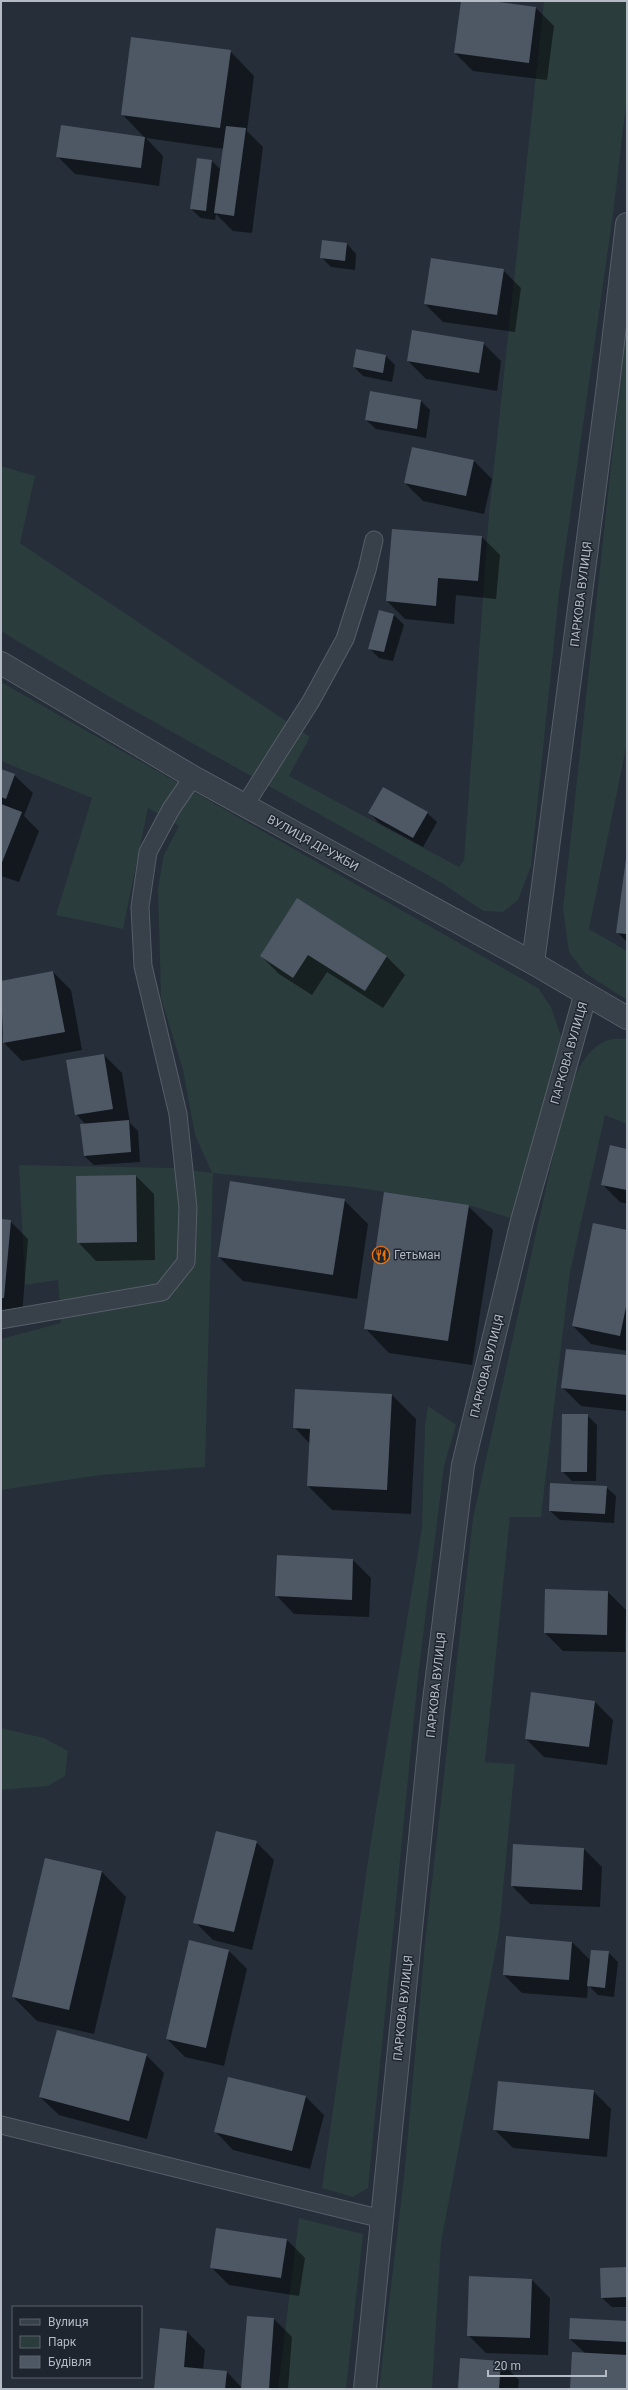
<svg xmlns="http://www.w3.org/2000/svg" width="628" height="2390" font-family="Roboto,sans-serif">
<style>
.green{fill:#2a3c3c}
.shadow{fill:#0007}
.building{fill:#4e5865}
.lines{fill:none;stroke-linecap:round;stroke-linejoin:round}
.service-casing{stroke:#575e68;stroke-width:19}
.minor-casing{stroke:#575e68;stroke-width:24}
.tertiary-casing{stroke:#575e68;stroke-width:24}
.service{stroke:#38404a;stroke-width:17}
.minor{stroke:#38404a;stroke-width:22}
.tertiary{stroke:#38404a;stroke-width:22}
.labels{text-anchor:middle;stroke-width:3;stroke-linejoin:round;paint-order:stroke}
.street-label{font-size:12px;fill:#b4bbc5;stroke:#1e252f}
.poi-label{font-size:12px;fill:#b4bbc5;stroke:#1e252f;text-anchor:start}
</style>
<rect width="100%" height="100%" fill="#252e39"/>
<g class="green">
<path d="M544,1h83v96l-14,117 -54,380 -28,272 -13,34 -15,12 -20,-1 -41,-28 -334,-187 -107,-65v-165l34,10 -15,67 290,194 -21,39 170,91 5,-7 25,-347z"/>
<path d="M627,319v424l-38,186 38,22v49l-42,-27 -16,-21 -6,-43z"/>
<path d="M1,682l537,306 13,19 10,29 -9,45 -39,138 -44,-14 -116,-18 -140,-14 -8,294 -104,8 -100,15v-151l60,-16 -3,-43 -33,5 -6,-120 155,3 38,5 -17,-38 -12,-65 -22,-72 -3,-111 6,-32 15,-29 -31,-18 -25,121 -67,-14 36,-117 -91,-37z"/>
<path d="M627,1039v85l-22,-9 -35,157 -29,245h-31l-25,245 30,2 -16,168 -58,311 -9,146h-53l26,-221 20,-225 48,-425 92,-416c9,-23 17,-52 43,-62 6,-2 13,-1 19,-1z"/>
<path d="M428,1406l28,19 -12,41 -26,211 -50,511 -15,9 -31,-9 48,-341 52,-319 3,-102z"/>
<path d="M1,1728l43,10 24,13 -3,25 -17,10 -47,4z"/>
<path d="M299,2218l64,16 -17,155h-68z"/>
</g>
<g class="shadow">
<path d="M462,1h21l53,7 18,18 -7,54 -74,-9 -18,-18z"/>
<path d="M230,51l24,25 -7,55 16,16 -11,86 -19,-2 -17,-17 -1,6 -14,-2 -10,-9 7,-50 14,2 9,9 3,-21 -78,-11 17,18 -4,30 -84,-12 -18,-18 4,-30 84,12 -23,-24z"/>
<path d="M347,244l9,10 -1,16 -24,-3 -10,-10z"/>
<path d="M503,270l18,18 -6,44 -72,-10 -18,-18z"/>
<path d="M483,343l18,18 -4,30 -71,-12 -18,-18z"/>
<path d="M386,356l9,9 -3,17 -29,-6 -9,-9z"/>
<path d="M421,401l9,9 -4,28 -50,-9 -10,-9z"/>
<path d="M474,461l18,18 -8,35 -61,-13 -18,-18z"/>
<path d="M393,530l89,7 18,18 -4,44 -40,-4 -2,29 -49,-5 -18,-18z"/>
<path d="M379,611l15,4 10,10 -11,36 -14,-3 -10,-10z"/>
<path d="M1,770l13,5 19,18 -9,23 15,15 -20,51 -18,-6z"/>
<path d="M370,813h57l10,9 -14,25 -44,-24z"/>
<path d="M627,860v82l-10,-10z"/>
<path d="M297,900l90,57 18,18 -22,33 -56,-36 -15,23 -33,-21 -18,-18z"/>
<path d="M53,972l18,18 11,60 -60,11 -18,-18 -3,-14v-47z"/>
<path d="M104,1055l18,18 8,50 8,8 2,31 -46,3 -10,-9 2,-31 -10,-11z"/>
<path d="M627,1150v54l-7,-2 -18,-18z"/>
<path d="M136,1176l18,18 1,66 -59,1 -18,-19z"/>
<path d="M344,1200l24,24 -11,75 -114,-18 -24,-24z"/>
<path d="M468,1206l25,24 -21,135 -83,-12 -24,-25z"/>
<path d="M1,1220l9,1 18,18 -6,77 -21,-2z"/>
<path d="M627,1231v120l-36,-7 -18,-18z"/>
<path d="M627,1356v55l-46,-5 -18,-18z"/>
<path d="M392,1395l24,24 -5,95 -79,-4 -24,-24 2,-42 -16,-17z"/>
<path d="M587,1415l10,10 -1,56h-24l-10,-10z"/>
<path d="M606,1487l10,9 -2,27 -54,-3 -10,-9z"/>
<path d="M353,1560l18,18 -2,39 -75,-3 -18,-19z"/>
<path d="M608,1592l18,18 -1,42 -62,-1 -18,-18z"/>
<path d="M532,1693l63,9 18,18 -6,45 -63,-8 -18,-18z"/>
<path d="M256,1842l18,18 -22,90 -39,-10 -18,-18z"/>
<path d="M584,1849l18,18 -2,40 -70,-3 -18,-18z"/>
<path d="M46,1859l56,13 24,25 -32,137 -57,-13 -24,-24z"/>
<path d="M572,1942l19,19 17,-9 10,10 -4,35 -16,-2 -10,-10 -1,13 -65,-5 -18,-18z"/>
<path d="M229,1951l18,18 -23,97 -39,-9 -18,-18z"/>
<path d="M146,2055l18,18 -17,66 -88,-24 -19,-18z"/>
<path d="M593,2091l18,18 -4,48 -94,-9 -19,-19z"/>
<path d="M306,2097l18,18 -14,54 -77,-19 -18,-19z"/>
<path d="M287,2240l18,18 -6,38 -70,-11 -18,-18z"/>
<path d="M627,2268v39h-15l-10,-9z"/>
<path d="M532,2280l18,18 -2,57 -62,-2 -18,-18z"/>
<path d="M274,2319l18,18 -4,52h-133l31,-58 19,19 -2,20 24,2 15,16z"/>
<path d="M627,2322v67h-56l15,-35 -16,-15z"/>
<path d="M501,2362l18,18 -1,9h-59z"/>
</g>
<g class="building">
<path d="M461,1h30l45,6 -7,56 -75,-10z"/>
<path d="M131,37l100,13 -11,78 -99,-13z"/>
<path d="M61,125l84,12 -4,31 -85,-11z"/>
<path d="M226,126l20,2 -12,88 -20,-3z"/>
<path d="M197,158l15,2 -6,51 -16,-2z"/>
<path d="M322,240l25,3 -2,18 -25,-3z"/>
<path d="M431,258l73,11 -7,46 -73,-11z"/>
<path d="M412,330l72,12 -5,31 -72,-12z"/>
<path d="M356,349l30,6 -3,18 -30,-6z"/>
<path d="M370,391l51,9 -4,29 -52,-9z"/>
<path d="M412,447l62,13 -8,36 -62,-13z"/>
<path d="M392,529l90,7 -4,45 -40,-3 -2,28 -50,-5z"/>
<path d="M379,610l15,4 -10,38 -16,-3z"/>
<path d="M1,769l14,5 -9,25 -5,-2z"/>
<path d="M383,787l45,25 -15,26 -45,-25z"/>
<path d="M1,804l21,8 -21,53z"/>
<path d="M626,859h1v75l-11,-1z"/>
<path d="M297,898l90,58 -22,35 -57,-36 -15,23 -33,-22z"/>
<path d="M53,971l12,61 -62,11 -2,-62z"/>
<path d="M104,1054l9,55 -38,6 -9,-55z"/>
<path d="M129,1120l2,32 -47,4 -4,-32z"/>
<path d="M610,1145l17,4v41l-26,-5z"/>
<path d="M136,1175l1,67 -60,1 -1,-67z"/>
<path d="M230,1181l115,18 -12,76 -115,-18z"/>
<path d="M384,1192l85,13 -21,136 -84,-12z"/>
<path d="M1,1219l10,1 -7,78h-3z"/>
<path d="M593,1223l34,7v72l-7,34 -48,-10z"/>
<path d="M566,1349l61,6v40l-66,-7z"/>
<path d="M295,1389l97,5 -5,96 -80,-4 3,-57 -17,-1z"/>
<path d="M562,1414h26l-1,58h-26z"/>
<path d="M550,1483l57,3 -2,28 -56,-3z"/>
<path d="M277,1555l76,4 -1,41 -77,-4z"/>
<path d="M545,1589l63,2 -1,44 -63,-2z"/>
<path d="M531,1692l64,9 -6,46 -64,-8z"/>
<path d="M216,1831l41,10 -23,91 -41,-9z"/>
<path d="M513,1844l71,4 -2,42 -71,-4z"/>
<path d="M45,1858l57,13 -33,139 -57,-13z"/>
<path d="M506,1936l66,6 -3,38 -66,-5z"/>
<path d="M189,1940l40,10 -23,98 -40,-9z"/>
<path d="M591,1950l18,1 -4,37 -18,-2z"/>
<path d="M57,2030l90,24 -18,67 -90,-24z"/>
<path d="M228,2077l78,19 -14,55 -78,-19z"/>
<path d="M498,2081l96,9 -5,49 -96,-9z"/>
<path d="M216,2228l71,11 -6,39 -71,-10z"/>
<path d="M627,2267v30l-26,1 -1,-30z"/>
<path d="M469,2276l63,3 -2,59 -63,-2z"/>
<path d="M247,2316l27,2 -5,71h-28z"/>
<path d="M570,2318l57,3v21l-58,-3z"/>
<path d="M160,2328l27,3 -3,36 43,4 -2,18h-71z"/>
<path d="M572,2352l55,3v34h-57z"/>
<path d="M460,2358l41,3 -2,28h-41z"/>
</g>
<g class="lines">
<defs>
<g id="service">
<path d="M245,805l66,-104 34,-62 22,-69 7,-30"/>
<path d="M1,1320l161,-28 24,-30 2,-54 -10,-94 -35,-148 -3,-59 8,-55 23,-43 22,-32"/>
<path d="M1,2125l381,94"/>
</g>
<g id="minor">
<path d="M533,963l75,-578 19,-161"/>
<path d="M365,2389l68,-680 30,-244 59,-244 63,-225"/>
</g>
<path id="tertiary" d="M1,663l192,114 340,186 94,55"/>
</defs>
<use href="#service" class="service-casing"/>
<use href="#minor" class="minor-casing"/>
<use href="#tertiary" class="tertiary-casing"/>
<use href="#service" class="service"/>
<use href="#minor" class="minor"/>
<use href="#tertiary" class="tertiary"/>
</g>
<defs>
<symbol id="restaurant-ring" viewBox="-11 -11 22 22"><circle r="9.5" fill="#1e252f" stroke="#e8710a" stroke-width="1.5"/><path d="M-5-6h1v4h1v-4h1v4h1v-4h1v5L-1.5 .5V6h-2V.5L-5-1ZM5-6V6H3V1.5H1.5Q1.5-4 5-6Z" fill="#e8710a"/></symbol>
</defs>
<g fill-rule="evenodd">
<use href="#restaurant-ring" x="371" y="1245" width="20" height="20"/>
</g>
<g class="labels">
<g class="street-label">
<text transform="translate(581 594) rotate(-83)" y="4">ПАРКОВА ВУЛИЦЯ</text>
<text transform="translate(313 843) rotate(29)" y="4">ВУЛИЦЯ ДРУЖБИ</text>
<text transform="translate(569 1053) rotate(-74)" y="4">ПАРКОВА ВУЛИЦЯ</text>
<text transform="translate(487 1366) rotate(-76)" y="4">ПАРКОВА ВУЛИЦЯ</text>
<text transform="translate(436 1685) rotate(-84)" y="4">ПАРКОВА ВУЛИЦЯ</text>
<text transform="translate(403 2008) rotate(-84)" y="4">ПАРКОВА ВУЛИЦЯ</text>
</g>
<g class="poi-label">
<text x="394" y="1259">Гетьман</text>
</g>
</g>
<rect width="628" height="2390" fill="none" stroke="#b4bbc5" stroke-width="4"/>
<rect x="12" y="2306" width="130" height="72" fill="#1e252f" stroke="#5a616b"/>
<rect x="20" y="2319" width="20" height="6" fill="#38404a" stroke="#5a616b"/>
<text x="48" y="2326" font-size="12" fill="#b4bbc5">Вулиця</text>
<rect x="20" y="2336" width="20" height="12" fill="#2a3c3c" stroke="#5a616b"/>
<text x="48" y="2346" font-size="12" fill="#b4bbc5">Парк</text>
<rect x="20" y="2356" width="20" height="12" fill="#4e5865" stroke="#5a616b"/>
<text x="48" y="2366" font-size="12" fill="#b4bbc5">Будівля</text>
<path d="M488 2370v6h118v-6" fill="none" stroke="#b4bbc5" stroke-width="2"/>
<text x="494" y="2370" font-size="12" fill="#b4bbc5" stroke="#1e252f" stroke-width="3" paint-order="stroke">20 m</text>
</svg>
